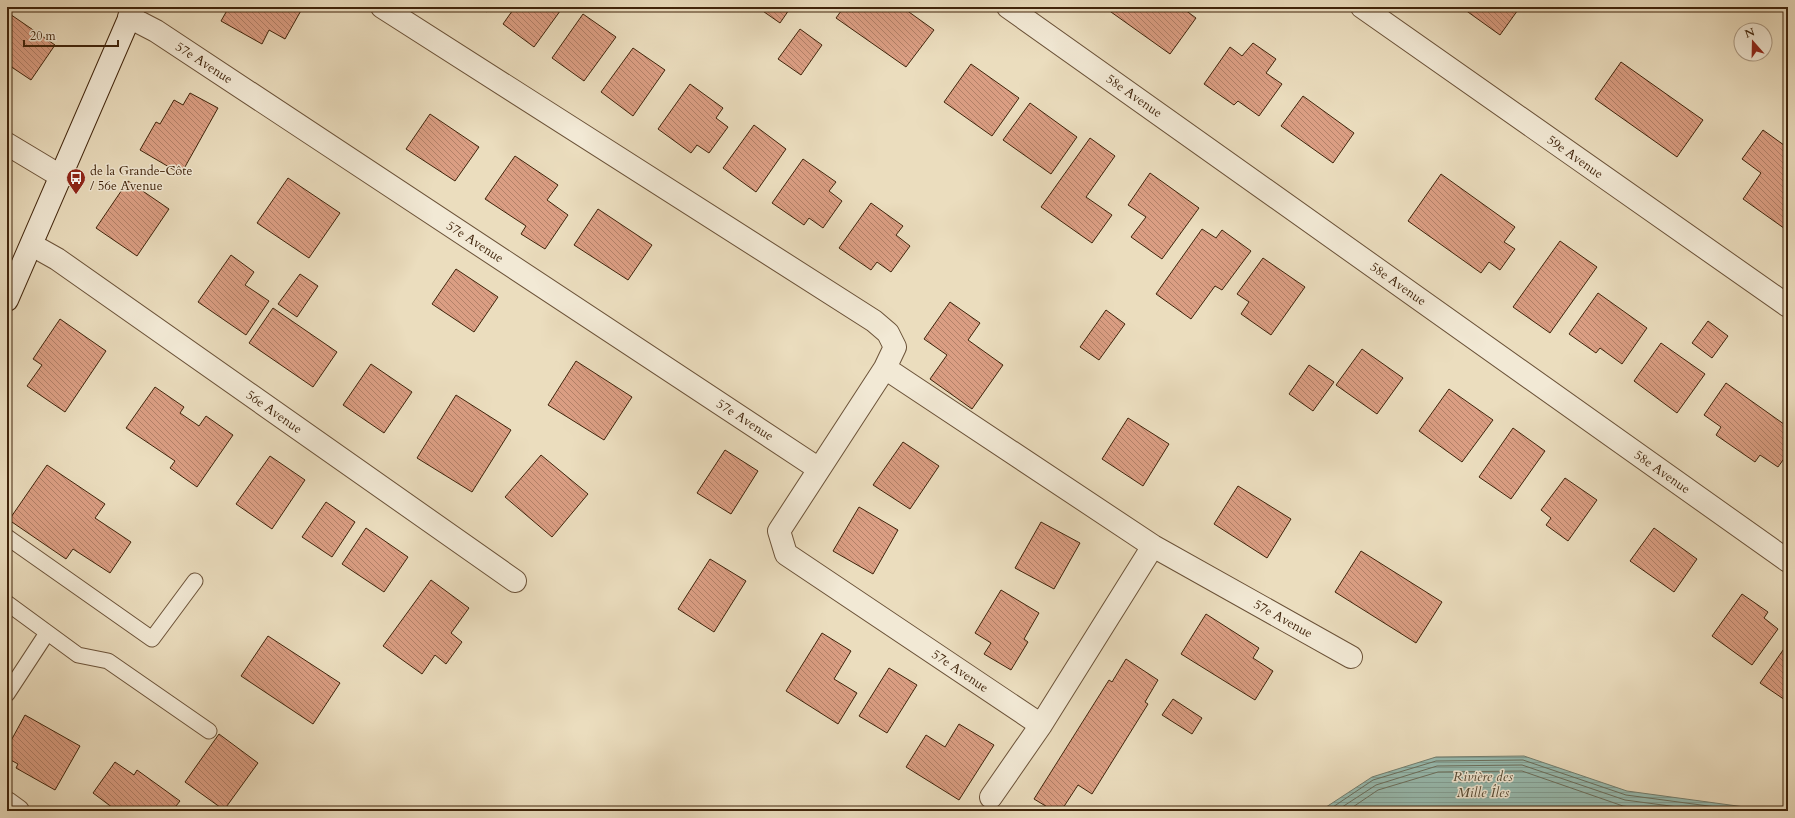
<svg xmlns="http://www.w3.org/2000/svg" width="1795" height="818" viewBox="0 0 1795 818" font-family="Cardo,serif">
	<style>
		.water { fill: url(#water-rules); stroke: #757f6f }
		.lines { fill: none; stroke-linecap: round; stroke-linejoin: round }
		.shore { stroke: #6c705e; stroke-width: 1 }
		.building { fill: url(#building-back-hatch); stroke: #40240b }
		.service-casing { stroke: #6b5238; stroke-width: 17 }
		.minor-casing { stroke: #6b5238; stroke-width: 24 }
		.secondary-casing { stroke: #40240b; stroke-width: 24 }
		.service { stroke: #f2e9d5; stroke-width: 15 }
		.minor { stroke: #f2e9d5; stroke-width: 22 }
		.secondary { stroke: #f2e9d5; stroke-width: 22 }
		.labels { text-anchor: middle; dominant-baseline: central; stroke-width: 3; stroke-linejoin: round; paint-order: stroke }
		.street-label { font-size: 13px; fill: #40240b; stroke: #f2e9d5 }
		.poi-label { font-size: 13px; fill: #40240b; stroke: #f2e9d5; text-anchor: start }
		.water-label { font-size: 14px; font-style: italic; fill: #564a34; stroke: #f2e9d5 }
	</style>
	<defs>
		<pattern id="water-rules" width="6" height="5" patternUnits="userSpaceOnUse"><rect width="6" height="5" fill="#98bcb1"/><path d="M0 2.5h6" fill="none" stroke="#84a197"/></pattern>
		<pattern id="building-back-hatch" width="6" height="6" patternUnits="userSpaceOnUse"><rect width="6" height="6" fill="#db9e83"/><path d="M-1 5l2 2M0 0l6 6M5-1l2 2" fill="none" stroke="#b38169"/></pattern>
	</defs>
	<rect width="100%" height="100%" fill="#ebddbe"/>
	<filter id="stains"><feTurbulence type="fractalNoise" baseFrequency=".005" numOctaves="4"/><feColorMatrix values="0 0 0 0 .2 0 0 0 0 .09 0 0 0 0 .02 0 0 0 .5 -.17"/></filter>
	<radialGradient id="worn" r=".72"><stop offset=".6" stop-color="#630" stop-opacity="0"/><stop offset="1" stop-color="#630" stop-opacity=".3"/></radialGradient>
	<!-- water -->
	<path class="water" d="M 1524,756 L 1627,791 L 1752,808 L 1788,806 L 1788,811 L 1320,811 L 1372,777 L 1436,757 Z"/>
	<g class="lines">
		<!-- shore -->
		<path class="shore" d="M 1327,811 L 1373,780 L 1436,761 L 1523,760 L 1626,795 L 1746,811
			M 1336,811 L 1376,785 L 1437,766 L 1522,765 L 1625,800 L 1708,811
			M 1347,811 L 1378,790 L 1438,772 L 1522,771 L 1623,806 L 1663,811"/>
	</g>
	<!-- building -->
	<path class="building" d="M 229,7 L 303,7 L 285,39 L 269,30 L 262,44 L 221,21 Z
		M 481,7 L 491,7 L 487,12 Z
		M 515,7 L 563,7 L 534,47 L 503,24 Z
		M 757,7 L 791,7 L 780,23 Z
		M 844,7 L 902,7 L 934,30 L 906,67 L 836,18 Z
		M 1104,7 L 1181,7 L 1196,18 L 1170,54 Z
		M 1461,7 L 1520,7 L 1500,35 Z
		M 7,12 L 55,45 L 31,80 L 7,64 Z
		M 583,14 L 616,37 L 584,81 L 552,58 Z
		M 800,29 L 822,45 L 801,75 L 778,59 Z
		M 1253,43 L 1276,59 L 1266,73 L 1282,84 L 1259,116 L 1238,101 L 1234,105 L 1204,84 L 1230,47 L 1242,56 Z
		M 633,48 L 665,70 L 633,116 L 601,92 Z
		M 1621,62 L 1703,120 L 1677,157 L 1595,99 Z
		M 971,64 L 1019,98 L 992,136 L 944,102 Z
		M 690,84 L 723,108 L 716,118 L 728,127 L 709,153 L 697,145 L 691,153 L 658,129 Z
		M 190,93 L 218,108 L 181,174 L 140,150 L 156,122 L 160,124 L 174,100 L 183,105 Z
		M 1303,96 L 1354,133 L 1333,163 L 1281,126 Z
		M 1030,103 L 1077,137 L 1051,174 L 1003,140 Z
		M 430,114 L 479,147 L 455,181 L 406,149 Z
		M 754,125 L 786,149 L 756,192 L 723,168 Z
		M 1763,130 L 1788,148 L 1788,231 L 1743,199 L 1761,173 L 1742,159 Z
		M 1090,138 L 1115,156 L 1086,197 L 1112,215 L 1092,243 L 1041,207 Z
		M 515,156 L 558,185 L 547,200 L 568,215 L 545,249 L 521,234 L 526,226 L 485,199 Z
		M 803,159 L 836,182 L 829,191 L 842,201 L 823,228 L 809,218 L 804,225 L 772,203 Z
		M 1150,173 L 1199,208 L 1162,259 L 1131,237 L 1146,217 L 1128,205 Z
		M 1441,174 L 1515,227 L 1504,242 L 1515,249 L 1500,270 L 1489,262 L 1481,273 L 1408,221 Z
		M 288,178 L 340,213 L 309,258 L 257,223 Z
		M 128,181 L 169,209 L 137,256 L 96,228 Z
		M 871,203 L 903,226 L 896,235 L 910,246 L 891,272 L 877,262 L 871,270 L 839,248 Z
		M 598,209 L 652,245 L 628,280 L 574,245 Z
		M 1202,229 L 1216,238 L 1222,230 L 1251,251 L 1222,290 L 1215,286 L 1191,319 L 1156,294 Z
		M 1560,241 L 1597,267 L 1550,333 L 1513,307 Z
		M 231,255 L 254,272 L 245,285 L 269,301 L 246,335 L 198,302 Z
		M 1263,258 L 1305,287 L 1271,335 L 1241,314 L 1249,302 L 1237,294 Z
		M 456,269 L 498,297 L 474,332 L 432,304 Z
		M 300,274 L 318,286 L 297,317 L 278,304 Z
		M 1598,293 L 1647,328 L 1622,364 L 1600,348 L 1596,353 L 1569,334 Z
		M 950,302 L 980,323 L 968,340 L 1003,365 L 972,409 L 930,379 L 947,355 L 924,339 Z
		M 273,308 L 337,352 L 313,387 L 249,343 Z
		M 1106,310 L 1125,324 L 1099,360 L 1080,347 Z
		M 60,319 L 106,351 L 65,412 L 27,386 L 42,365 L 33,359 Z
		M 1708,321 L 1728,336 L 1712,358 L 1692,343 Z
		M 1661,343 L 1705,374 L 1677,413 L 1634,381 Z
		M 1362,349 L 1403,378 L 1377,414 L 1336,385 Z
		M 576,361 L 632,397 L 604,440 L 548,405 Z
		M 371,364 L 412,392 L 384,433 L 343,405 Z
		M 1309,365 L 1334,382 L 1313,411 L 1289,394 Z
		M 1726,383 L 1788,427 L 1788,453 L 1778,467 L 1760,455 L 1755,462 L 1716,435 L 1721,427 L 1704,415 Z
		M 155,387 L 184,407 L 180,413 L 199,426 L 206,416 L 233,435 L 197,487 L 170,468 L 175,461 L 126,428 Z
		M 1449,389 L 1493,420 L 1462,462 L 1419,431 Z
		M 456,395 L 511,430 L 472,492 L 417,458 Z
		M 1128,418 L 1169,444 L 1143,486 L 1102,459 Z
		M 1513,428 L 1545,451 L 1511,499 L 1479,477 Z
		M 903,442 L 939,466 L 910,509 L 873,485 Z
		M 725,450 L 758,471 L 731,514 L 697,493 Z
		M 541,455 L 588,494 L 552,537 L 505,497 Z
		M 270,456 L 305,480 L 272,529 L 236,504 Z
		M 47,465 L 105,504 L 95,518 L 131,542 L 110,573 L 73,549 L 66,559 L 9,520 Z
		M 1565,478 L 1597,500 L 1568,541 L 1546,525 L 1551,518 L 1541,510 Z
		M 1238,486 L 1291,519 L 1267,558 L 1214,524 Z
		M 326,502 L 355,522 L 332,557 L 302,537 Z
		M 859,507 L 898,530 L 873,574 L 833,551 Z
		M 1041,522 L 1080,543 L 1054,589 L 1015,568 Z
		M 366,528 L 408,557 L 384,592 L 342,564 Z
		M 1654,528 L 1697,559 L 1674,592 L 1630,561 Z
		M 1361,551 L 1442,602 L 1416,643 L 1335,592 Z
		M 710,559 L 746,581 L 714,632 L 678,609 Z
		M 431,580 L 469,608 L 451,633 L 462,642 L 446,664 L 435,655 L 422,674 L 383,646 Z
		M 1001,590 L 1039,613 L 1024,639 L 1028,642 L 1011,670 L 984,654 L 991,643 L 975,633 Z
		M 1742,594 L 1768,612 L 1764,618 L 1778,629 L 1752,665 L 1712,636 Z
		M 1206,614 L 1259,648 L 1253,658 L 1273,671 L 1255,700 L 1181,654 Z
		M 822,633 L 851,651 L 834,679 L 857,693 L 838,724 L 786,691 Z
		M 268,636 L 340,683 L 313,724 L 241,676 Z
		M 1788,643 L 1788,702 L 1760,683 Z
		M 1126,659 L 1158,680 L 1145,702 L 1148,704 L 1092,794 L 1078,785 L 1061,811 L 1054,811 L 1034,799 L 1109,680 L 1112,682 Z
		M 889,668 L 917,685 L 887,733 L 859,716 Z
		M 1173,699 L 1202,718 L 1192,734 L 1162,715 Z
		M 25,715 L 80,746 L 55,790 L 16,768 L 18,764 L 7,758 L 7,748 Z
		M 959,724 L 994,745 L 959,800 L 906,767 L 926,735 L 945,747 Z
		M 219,734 L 258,763 L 224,810 L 185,782 Z
		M 115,762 L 134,775 L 137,770 L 180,801 L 172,811 L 117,811 L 93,793 Z"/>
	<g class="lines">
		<!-- service casing -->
		<g class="service-casing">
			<path id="service" d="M 7,537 L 152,639 L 195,581
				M 7,603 L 78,655 L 108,661 L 209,731
				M 7,694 L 47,633"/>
		</g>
		<!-- minor casing -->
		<g class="minor-casing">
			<path id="minor" d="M 382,7 L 874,321 L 888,333 L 895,347 L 885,368
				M 1008,7 L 1788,561
				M 1362,7 L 1788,306
				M 129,17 L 156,31 L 819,469
				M 7,144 L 62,177
				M 32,245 L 57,259 L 515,581
				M 1041,725 L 786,554 L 779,531 L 885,368 L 1153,546 L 1351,657
				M 991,797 L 1041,725 L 1153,546
				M 7,803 L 18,811"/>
		</g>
		<!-- secondary casing -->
		<g class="secondary-casing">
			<path id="secondary" d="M 7,300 L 134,7"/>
		</g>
		<!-- service -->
		<use href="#service" class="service"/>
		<!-- minor -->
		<use href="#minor" class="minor"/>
		<!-- secondary -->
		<use href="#secondary" class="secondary"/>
	</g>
	<!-- icons -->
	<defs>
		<g id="bus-pin" transform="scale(1)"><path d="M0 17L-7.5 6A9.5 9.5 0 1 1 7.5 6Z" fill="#8f2418" stroke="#f2e9d5"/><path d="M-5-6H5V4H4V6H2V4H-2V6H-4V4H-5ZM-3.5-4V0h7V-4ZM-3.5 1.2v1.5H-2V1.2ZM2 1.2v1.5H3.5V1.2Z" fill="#fff"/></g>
	</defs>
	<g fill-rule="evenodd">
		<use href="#bus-pin" x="76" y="178"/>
	</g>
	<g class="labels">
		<!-- street labels -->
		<g class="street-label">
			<text transform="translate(204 63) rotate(33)">57e Avenue</text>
			<text transform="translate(1134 96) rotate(35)">58e Avenue</text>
			<text transform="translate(1575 157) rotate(35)">59e Avenue</text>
			<text transform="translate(475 242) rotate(33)">57e Avenue</text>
			<text transform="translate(1398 284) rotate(35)">58e Avenue</text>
			<text transform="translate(274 412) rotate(35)">56e Avenue</text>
			<text transform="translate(745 420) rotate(33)">57e Avenue</text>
			<text transform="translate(1662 472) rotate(35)">58e Avenue</text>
			<text transform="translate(1283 619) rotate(29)">57e Avenue</text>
			<text transform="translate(960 671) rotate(34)">57e Avenue</text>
		</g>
		<!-- poi labels -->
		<g class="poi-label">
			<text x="90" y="171">de la Grande-Côte<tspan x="90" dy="15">/ 56e Avenue</tspan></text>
		</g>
		<!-- water labels -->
		<g class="water-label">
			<text x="1483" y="776">Rivière des<tspan x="1483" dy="16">Mille Îles</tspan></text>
		</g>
	</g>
	<!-- margin -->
	<rect width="1795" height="818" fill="none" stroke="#ebddbe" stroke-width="24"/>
	<rect x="8" y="8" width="1779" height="802" fill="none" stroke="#40240b" stroke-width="2"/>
	<rect x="12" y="12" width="1771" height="794" fill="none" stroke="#40240b"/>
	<!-- north arrow -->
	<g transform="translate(1753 42) rotate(340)"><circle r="19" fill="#f2e9d5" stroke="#ab9a84"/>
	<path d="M0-3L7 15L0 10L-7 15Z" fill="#8f2418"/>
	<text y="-6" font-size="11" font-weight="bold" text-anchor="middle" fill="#40240b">N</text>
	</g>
	<!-- scale -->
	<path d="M24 40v6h94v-6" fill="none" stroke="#40240b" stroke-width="2"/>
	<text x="30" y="40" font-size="12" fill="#40240b" stroke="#f2e9d5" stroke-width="3" paint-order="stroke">20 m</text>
	<rect width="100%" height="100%" filter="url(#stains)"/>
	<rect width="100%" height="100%" fill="url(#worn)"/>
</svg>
